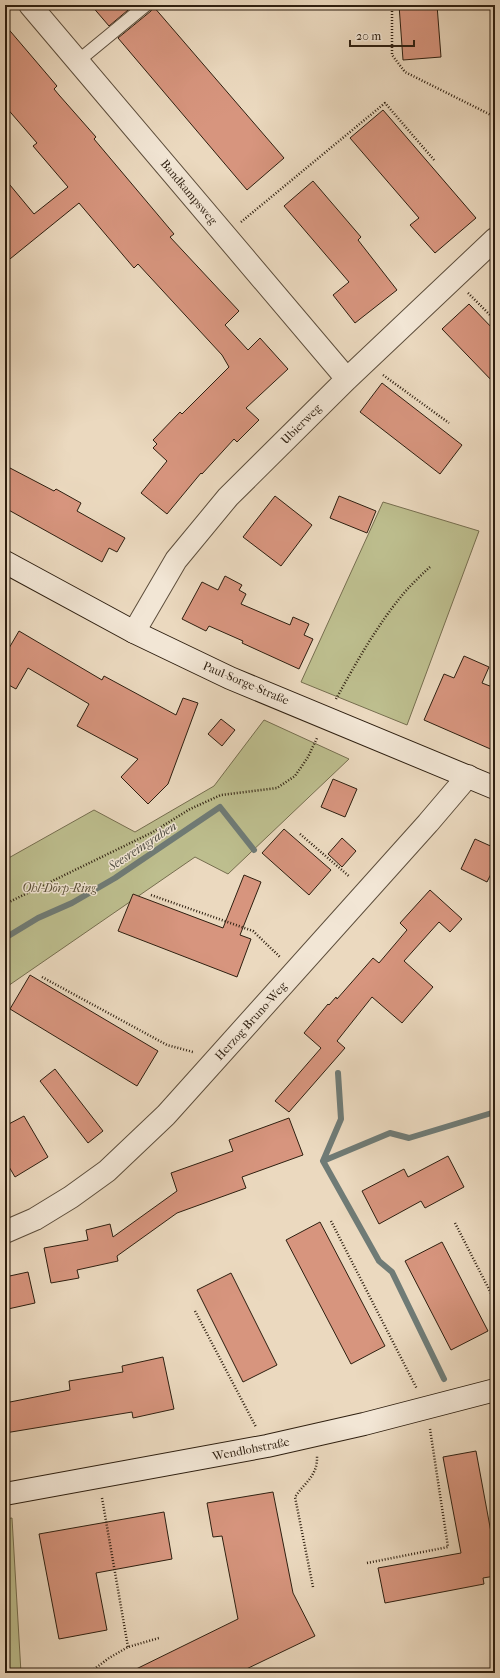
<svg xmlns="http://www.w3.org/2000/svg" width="500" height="1678" viewBox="0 0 500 1678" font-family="'IM FELL French Canon',serif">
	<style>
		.green { fill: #bdbe8e; stroke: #766e4f }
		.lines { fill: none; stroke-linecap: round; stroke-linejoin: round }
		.stream { stroke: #6f7b76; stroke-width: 6 }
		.building { fill: #d7957e; stroke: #2e1f10 }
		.lane-casing { stroke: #5d4e3c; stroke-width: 14 }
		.street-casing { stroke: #5d4e3c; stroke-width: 24 }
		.secondary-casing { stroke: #2e1f10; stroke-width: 24 }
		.path { stroke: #2e1f10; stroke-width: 2.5; stroke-dasharray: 1 2; stroke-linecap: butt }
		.lane { stroke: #f2e6d5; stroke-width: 12 }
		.street { stroke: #f2e6d5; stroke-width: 22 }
		.secondary { stroke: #f2e6d5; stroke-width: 22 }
		.labels { text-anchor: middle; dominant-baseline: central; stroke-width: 3; stroke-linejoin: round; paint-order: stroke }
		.street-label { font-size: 12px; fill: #2e1f10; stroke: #f2e6d5 }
		.park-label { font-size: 12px; font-style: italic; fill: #594f36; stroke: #f2e6d5 }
		.water-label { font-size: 13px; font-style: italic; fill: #4f4d43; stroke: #f2e6d5 }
	</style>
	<rect width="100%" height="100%" fill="#ebd9bf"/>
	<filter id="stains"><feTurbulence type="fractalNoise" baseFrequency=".005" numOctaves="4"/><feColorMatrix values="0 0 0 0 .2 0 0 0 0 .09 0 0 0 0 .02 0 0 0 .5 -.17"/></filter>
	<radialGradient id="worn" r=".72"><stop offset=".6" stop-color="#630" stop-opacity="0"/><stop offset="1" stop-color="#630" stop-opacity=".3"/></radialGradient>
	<!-- green -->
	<path class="green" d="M 383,502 L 479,531 L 407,725 L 301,682 Z
		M 264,720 L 349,759 L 228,874 L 195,857 L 5,988 L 5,860 L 94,810 L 135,832 L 214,786 Z
		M 12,1518 L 21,1673 L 5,1673 L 5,1519 Z"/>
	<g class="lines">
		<!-- stream -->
		<path class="stream" d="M 5,938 L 38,918 L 72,903 L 115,878 L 220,807 L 254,850
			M 338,1073 L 341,1119 L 323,1161 L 379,1261 L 392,1272 L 444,1379
			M 323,1161 L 390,1133 L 409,1138 L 495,1112"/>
	</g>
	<!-- building -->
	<path class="building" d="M 91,5 L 134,5 L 109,26 Z
		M 399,5 L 437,5 L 441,57 L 403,60 Z
		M 153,6 L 284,158 L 247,190 L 118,38 L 151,11 Z
		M 5,25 L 57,86 L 54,89 L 59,95 L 96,137 L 94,139 L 174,234 L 170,237 L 239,311 L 225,325 L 248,350 L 260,338 L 288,369 L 246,408 L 259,420 L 237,442 L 234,439 L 202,474 L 201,473 L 167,514 L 141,493 L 167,461 L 153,448 L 157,444 L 153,440 L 180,412 L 182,414 L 229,367 L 222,355 L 138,264 L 134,268 L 79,203 L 5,263 L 5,179 L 34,214 L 68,187 L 33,146 L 37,143 L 5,106 Z
		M 383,110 L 476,218 L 435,253 L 410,225 L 419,218 L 350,138 Z
		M 313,181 L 361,237 L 358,240 L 397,290 L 355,323 L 333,295 L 349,282 L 284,206 Z
		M 469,304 L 495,331 L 495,384 L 442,329 Z
		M 382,383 L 462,445 L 440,474 L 360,412 Z
		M 10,468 L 54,491 L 56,489 L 81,503 L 77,511 L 125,538 L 117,552 L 109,548 L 102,562 L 5,508 L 5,478 Z
		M 275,496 L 312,525 L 281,566 L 243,537 Z
		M 339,496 L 376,511 L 367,533 L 330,518 Z
		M 225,576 L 242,585 L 239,590 L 246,594 L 241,604 L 290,625 L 293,617 L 309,624 L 304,635 L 313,639 L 299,669 L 242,643 L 243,641 L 209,626 L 206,631 L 182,619 L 202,582 L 218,590 Z
		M 19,631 L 102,680 L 104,676 L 176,715 L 183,698 L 198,703 L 168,784 L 148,804 L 121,777 L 138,759 L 77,726 L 89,704 L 28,668 L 16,689 L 5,683 L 5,655 Z
		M 464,656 L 489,667 L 482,683 L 495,688 L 495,751 L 424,720 L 444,674 L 454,678 Z
		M 221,719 L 235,730 L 222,746 L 208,734 Z
		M 333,779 L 357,789 L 345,817 L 321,807 Z
		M 284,829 L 331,870 L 309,895 L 262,853 Z
		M 342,838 L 356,851 L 342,867 L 328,854 Z
		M 475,839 L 495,848 L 495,866 L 487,882 L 461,869 Z
		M 244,875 L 261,882 L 240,935 L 251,939 L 237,977 L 118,931 L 133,894 L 223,928 Z
		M 430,890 L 462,919 L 450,932 L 439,922 L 404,961 L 433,987 L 402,1023 L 372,997 L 337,1041 L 345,1048 L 289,1112 L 275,1101 L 321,1048 L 304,1033 L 328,1004 L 329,1005 L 336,997 L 337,999 L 373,958 L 379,963 L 407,930 L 400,923 Z
		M 30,975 L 158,1051 L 137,1086 L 10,1009 Z
		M 55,1069 L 103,1131 L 88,1143 L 40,1081 Z
		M 24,1116 L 48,1157 L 15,1177 L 5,1160 L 5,1126 Z
		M 289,1118 L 303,1155 L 242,1177 L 246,1188 L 177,1213 L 117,1256 L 118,1261 L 77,1270 L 79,1278 L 51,1283 L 44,1248 L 88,1240 L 86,1230 L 110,1224 L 113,1237 L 177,1191 L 171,1173 L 233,1151 L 229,1140 Z
		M 448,1156 L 464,1187 L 425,1208 L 421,1201 L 379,1224 L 362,1191 L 404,1169 L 408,1177 Z
		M 320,1222 L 385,1346 L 351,1364 L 286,1240 Z
		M 442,1242 L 488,1331 L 451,1350 L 405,1261 Z
		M 28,1272 L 35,1303 L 8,1309 L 5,1295 L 5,1277 Z
		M 231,1273 L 277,1365 L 243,1382 L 197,1290 Z
		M 163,1357 L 174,1409 L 133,1418 L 132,1412 L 5,1433 L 5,1403 L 70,1390 L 69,1381 L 123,1372 L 122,1366 Z
		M 476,1451 L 495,1554 L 495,1576 L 483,1578 L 484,1584 L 385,1603 L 378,1568 L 461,1553 L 443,1457 Z
		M 273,1492 L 293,1593 L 315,1636 L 238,1673 L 128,1673 L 238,1619 L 222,1536 L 213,1537 L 207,1503 Z
		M 164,1512 L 172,1559 L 96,1573 L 107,1630 L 59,1639 L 39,1534 Z"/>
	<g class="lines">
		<!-- lane casing -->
		<g class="lane-casing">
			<path id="lane" d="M 78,61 L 146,5"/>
		</g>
		<!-- street casing -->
		<g class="street-casing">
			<path id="street" d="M 30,5 L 347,379
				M 134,632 L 176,560 L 228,497 L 347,379 L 495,239
				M 5,1232 L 35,1219 L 71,1197 L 107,1171 L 166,1115 L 428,823 L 468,776"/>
		</g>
		<!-- secondary casing -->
		<g class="secondary-casing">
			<path id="secondary" d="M 5,562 L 134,632 L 230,678 L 495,788
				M 5,1494 L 267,1446 L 364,1424 L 495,1390"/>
		</g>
		<!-- path -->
		<path class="path" d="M 392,5 L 392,55 L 405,72 L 495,117
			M 241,222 L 385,103 L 435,161
			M 468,293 L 495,320
			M 383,375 L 449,423
			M 336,699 C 356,663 377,625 404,593 C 412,584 421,575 430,567
			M 300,834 L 350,877
			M 151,895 L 253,931 L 280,957
			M 5,904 L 153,832 L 190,809 L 221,795 L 277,788 L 295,776 L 308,757 L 317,738
			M 42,977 L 167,1045 L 193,1052
			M 331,1221 L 417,1389
			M 455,1223 L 495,1301
			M 195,1311 L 256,1427
			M 102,1498 L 128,1647
			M 367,1563 L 448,1547 L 430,1429
			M 313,1587 L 295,1497 C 304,1483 318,1476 317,1456
			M 89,1673 L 109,1658 L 128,1647 L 159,1638"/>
		<!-- lane -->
		<use href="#lane" class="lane"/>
		<!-- street -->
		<use href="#street" class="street"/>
		<!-- secondary -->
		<use href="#secondary" class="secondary"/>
	</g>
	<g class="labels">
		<!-- street labels -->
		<g class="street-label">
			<text transform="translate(189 192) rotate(50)">Bandkampsweg</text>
			<text transform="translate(301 424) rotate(-45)">Ubierweg</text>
			<text transform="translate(246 683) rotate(23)">Paul-Sorge-Straße</text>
			<text transform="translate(251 1021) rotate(-48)">Herzog-Bruno-Weg</text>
			<text transform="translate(251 1449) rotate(-11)">Wendlohstraße</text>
		</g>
		<!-- park labels -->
		<g class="park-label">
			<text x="59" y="888">Ohl-Dörp-Ring</text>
		</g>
		<!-- water labels -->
		<g class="water-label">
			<text transform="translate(142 846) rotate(-33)">Seesreingraben</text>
		</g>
	</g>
	<!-- margin -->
	<rect width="500" height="1678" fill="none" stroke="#ebd9bf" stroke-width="20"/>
	<rect x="6" y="6" width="488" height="1666" fill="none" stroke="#2e1f10" stroke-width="2"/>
	<rect x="10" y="10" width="480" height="1658" fill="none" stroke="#2e1f10"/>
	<!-- scale -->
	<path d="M350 40v6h64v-6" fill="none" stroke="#2e1f10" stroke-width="2"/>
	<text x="356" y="40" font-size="12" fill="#2e1f10" stroke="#f2e6d5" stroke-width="3" paint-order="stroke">20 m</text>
	<rect width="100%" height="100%" filter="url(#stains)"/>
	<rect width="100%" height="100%" fill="url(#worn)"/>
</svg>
